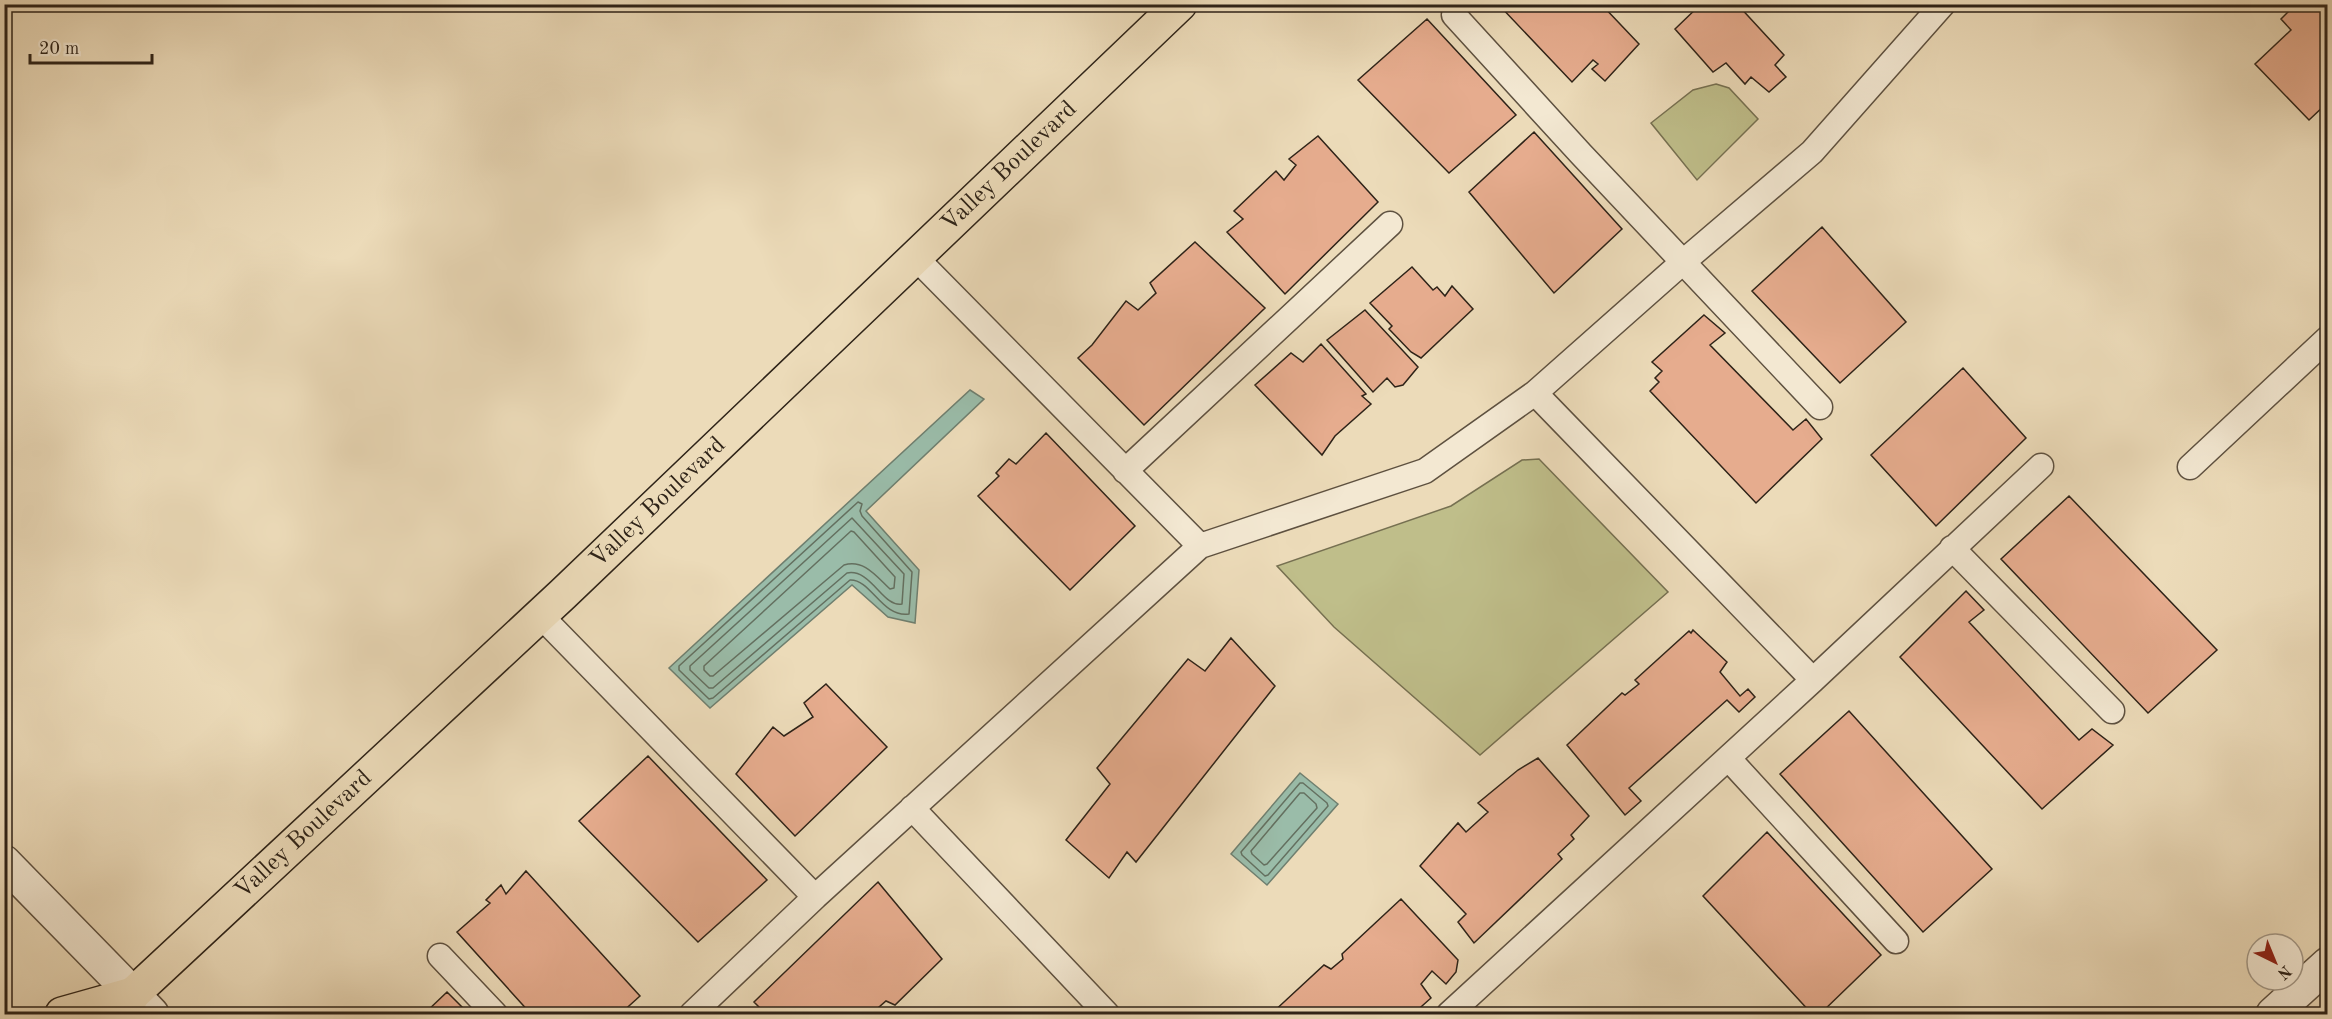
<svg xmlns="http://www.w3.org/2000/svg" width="2332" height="1019" viewBox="0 0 2332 1019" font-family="'Old Standard TT',serif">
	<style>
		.green { fill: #bfbe8a; stroke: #767051; stroke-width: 1.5 }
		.water { fill: #9abca9; stroke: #6f7f6f; stroke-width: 1.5 }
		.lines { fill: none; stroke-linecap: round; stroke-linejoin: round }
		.shore { stroke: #647060; stroke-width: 1.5 }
		.building { fill: #e6ac8e; stroke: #2e2318; stroke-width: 1.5 }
		.service-casing { stroke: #5e5140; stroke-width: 27 }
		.minor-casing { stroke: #5e5140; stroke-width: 36 }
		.tertiary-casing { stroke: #5e5140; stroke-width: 36 }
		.primary-casing { stroke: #2e2318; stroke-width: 36 }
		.service { stroke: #f3e8d2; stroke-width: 24 }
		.minor { stroke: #f3e8d2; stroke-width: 33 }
		.tertiary { stroke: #f3e8d2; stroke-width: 33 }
		.primary { stroke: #ecdbb9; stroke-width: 33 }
		.labels { text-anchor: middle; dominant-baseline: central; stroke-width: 5; stroke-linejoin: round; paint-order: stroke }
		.street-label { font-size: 24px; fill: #2e2318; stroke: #f3e8d2 }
	</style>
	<rect width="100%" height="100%" fill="#ecdbb9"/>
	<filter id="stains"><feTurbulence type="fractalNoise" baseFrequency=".00333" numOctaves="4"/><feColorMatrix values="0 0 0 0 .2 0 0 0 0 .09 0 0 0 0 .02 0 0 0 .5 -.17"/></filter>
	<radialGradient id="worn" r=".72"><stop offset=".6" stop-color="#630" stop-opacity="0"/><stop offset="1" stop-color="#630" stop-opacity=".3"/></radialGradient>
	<!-- green -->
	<path class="green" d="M 1716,84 L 1729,88 L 1758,119 L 1697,180 L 1651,123 L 1693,90 Z
		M 1539,459 L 1668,592 L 1480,755 L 1334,627 L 1277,566 L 1451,506 L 1522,460 Z"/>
	<!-- water -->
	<path class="water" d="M 970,390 L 984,399 L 866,511 L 919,570 L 915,623 L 888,617 L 852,585 L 710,708 L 669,668 Z
		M 1300,773 L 1338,804 L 1267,885 L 1231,854 Z"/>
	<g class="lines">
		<!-- shore -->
		<path class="shore" d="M 858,502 L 862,504 L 860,511 L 862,516 L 912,572 L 909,614 C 882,618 871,579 850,580 L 713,698 L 709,699 L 679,670 L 679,666 Z
			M 852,518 L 904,574 L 902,604 C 883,608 871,568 847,573 L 713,688 L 709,688 L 690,670 L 690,666 Z
			M 851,531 L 854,532 L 895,577 L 894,588 L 890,589 C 876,576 864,559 844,565 L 713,676 L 710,676 L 704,670 L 704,666 Z
			M 1300,783 L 1303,783 L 1327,803 L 1328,806 L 1268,875 L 1265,876 L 1242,855 L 1241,852 Z
			M 1300,793 L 1304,793 L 1316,804 L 1317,808 L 1267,864 L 1264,865 L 1252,854 L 1251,851 Z"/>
	</g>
	<!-- building -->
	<path class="building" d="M 1498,4 L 1601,4 L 1639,44 L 1605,81 L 1592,69 L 1598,64 L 1593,60 L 1572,82 Z
		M 1701,4 L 1737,4 L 1784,55 L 1775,65 L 1786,77 L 1769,92 L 1751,77 L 1745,84 L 1726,63 L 1713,72 L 1675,29 Z
		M 2296,4 L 2328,4 L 2328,107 L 2325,105 L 2309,120 L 2255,64 L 2291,30 L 2281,19 Z
		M 1427,19 L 1516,115 L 1449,173 L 1358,80 Z
		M 1534,132 L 1622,229 L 1554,293 L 1469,192 Z
		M 1318,136 L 1378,202 L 1285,294 L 1227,232 L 1243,219 L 1234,211 L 1276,171 L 1284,180 L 1296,165 L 1289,159 Z
		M 1822,227 L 1906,322 L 1840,383 L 1752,291 Z
		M 1195,242 L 1265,308 L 1144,425 L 1078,358 L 1092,345 L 1126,301 L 1138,310 L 1156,293 L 1150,283 Z
		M 1412,267 L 1433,290 L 1437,287 L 1445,296 L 1452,286 L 1473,309 L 1421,358 L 1411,352 L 1389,329 L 1392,326 L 1370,303 Z
		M 1365,310 L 1418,367 L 1403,385 L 1395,387 L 1387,378 L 1373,392 L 1327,340 Z
		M 1704,315 L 1725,333 L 1710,345 L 1793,430 L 1806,419 L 1822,439 L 1756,503 L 1650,391 L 1659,382 L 1655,378 L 1662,371 L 1652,362 Z
		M 1321,344 L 1366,394 L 1362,396 L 1371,404 L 1335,436 L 1322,455 L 1255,385 L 1291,353 L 1303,362 Z
		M 1963,368 L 2026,438 L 1936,526 L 1871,455 Z
		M 1046,433 L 1135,526 L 1070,590 L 978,496 L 999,476 L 996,473 L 1009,459 L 1016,464 Z
		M 2069,496 L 2217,650 L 2148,713 L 2001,559 Z
		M 1966,591 L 1984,610 L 1969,622 L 2079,740 L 2092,729 L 2113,745 L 2042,809 L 1900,657 Z
		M 1693,630 L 1727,662 L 1720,672 L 1740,696 L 1748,689 L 1755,697 L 1739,712 L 1727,700 L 1629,788 L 1641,801 L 1625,815 L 1567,745 L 1622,693 L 1625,695 L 1639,684 L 1635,680 L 1689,631 L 1691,633 Z
		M 1231,638 L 1275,686 L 1136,862 L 1127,852 L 1109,878 L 1066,840 L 1110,784 L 1097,768 L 1188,659 L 1205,671 Z
		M 826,684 L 887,747 L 795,836 L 736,774 L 773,727 L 784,736 L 813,717 L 804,703 Z
		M 1849,711 L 1992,869 L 1923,932 L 1780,774 Z
		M 648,756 L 767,880 L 698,942 L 579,821 Z
		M 1538,758 L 1589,816 L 1571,835 L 1574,839 L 1558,854 L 1562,859 L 1474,943 L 1458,922 L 1466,914 L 1420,866 L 1458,823 L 1466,832 L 1488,812 L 1478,803 L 1518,770 Z
		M 1767,832 L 1881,955 L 1820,1014 L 1812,1014 L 1703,896 Z
		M 526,871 L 640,996 L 620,1014 L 531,1014 L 457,932 L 490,903 L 486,900 L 501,885 L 506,894 Z
		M 878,882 L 942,959 L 895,1005 L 886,1001 L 871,1014 L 766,1014 L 754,1002 Z
		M 1401,899 L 1458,960 L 1456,972 L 1446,984 L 1432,971 L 1421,984 L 1431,998 L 1413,1014 L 1271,1014 L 1324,965 L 1331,969 L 1343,959 L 1342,954 Z
		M 447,992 L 469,1014 L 424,1014 Z"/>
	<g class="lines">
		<!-- service casing -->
		<g class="service-casing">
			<path id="service" d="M 1454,15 L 1581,154 L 1820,407
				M 916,258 L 1200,546 L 1425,471 L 1535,393
				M 2190,467 L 2328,338
				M 1125,471 L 1390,224
				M 1952,548 L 2112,711
				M 540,615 L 815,897 L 1200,546
				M 1813,680 L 1535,393 L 1683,262 L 1812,152 L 1943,4
				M 1728,758 L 1896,941
				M 912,808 L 1107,1014
				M 440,956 L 495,1014
				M 692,1014 L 815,897
				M 1449,1014 L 1813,680 L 2041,466"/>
		</g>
		<!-- minor casing -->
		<g class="minor-casing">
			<path id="minor" d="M 4,862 L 133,994
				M 2273,1014 L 2328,964"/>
		</g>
		<!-- tertiary casing -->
		<g class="tertiary-casing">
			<path id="tertiary" d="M 133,994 L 152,1014"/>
		</g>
		<!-- primary casing -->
		<g class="primary-casing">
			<g id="primary">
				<path d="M 62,1014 L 133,994"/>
				<path id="s1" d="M 122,1014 L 133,994 L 563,594 L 1180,4"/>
			</g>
		</g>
		<!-- service -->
		<use href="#service" class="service"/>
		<!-- minor -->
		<use href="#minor" class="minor"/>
		<!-- tertiary -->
		<use href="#tertiary" class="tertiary"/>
		<!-- primary -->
		<use href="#primary" class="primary"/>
	</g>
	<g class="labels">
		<!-- street labels -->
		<g class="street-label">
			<text stroke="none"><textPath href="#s1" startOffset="1228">Valley Boulevard</textPath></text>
			<text stroke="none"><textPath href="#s1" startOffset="742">Valley Boulevard</textPath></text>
			<text stroke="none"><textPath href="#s1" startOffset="256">Valley Boulevard</textPath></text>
		</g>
	</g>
	<!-- margin -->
	<rect width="2332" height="1019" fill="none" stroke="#ecdbb9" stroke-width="24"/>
	<rect x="6" y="6" width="2320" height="1007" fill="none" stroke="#2e2318" stroke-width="3"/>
	<rect x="12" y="12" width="2308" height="995" fill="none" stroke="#2e2318" stroke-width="1.5"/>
	<!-- north arrow -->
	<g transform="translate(2275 962) rotate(137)"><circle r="28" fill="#f3e8d2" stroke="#a49988" stroke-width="1.5"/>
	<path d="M0-4.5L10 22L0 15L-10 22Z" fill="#8f2418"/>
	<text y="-9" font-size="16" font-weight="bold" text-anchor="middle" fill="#2e2318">N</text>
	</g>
	<!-- scale -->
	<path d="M30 54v9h122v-9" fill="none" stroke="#2e2318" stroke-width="3"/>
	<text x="39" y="54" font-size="18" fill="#2e2318" stroke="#f3e8d2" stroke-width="4.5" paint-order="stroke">20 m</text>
	<rect width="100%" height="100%" filter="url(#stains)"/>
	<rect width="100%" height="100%" fill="url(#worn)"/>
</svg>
